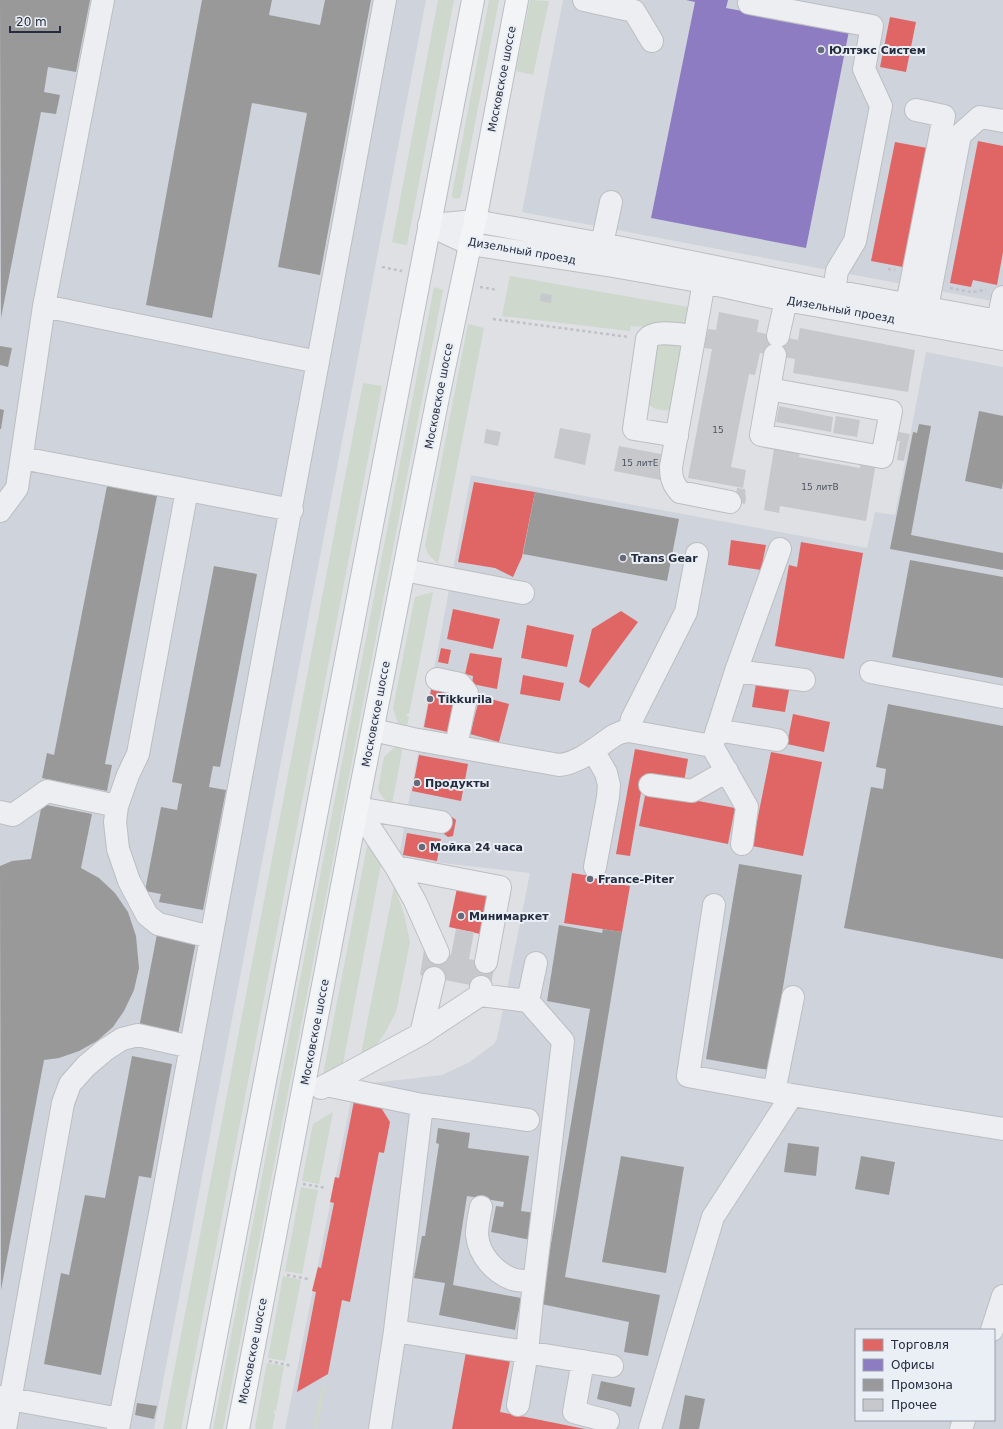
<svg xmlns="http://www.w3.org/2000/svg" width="1003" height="1429" viewBox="0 0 1003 1429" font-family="'DejaVu Sans',sans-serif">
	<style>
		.built { fill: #cfd3db; fill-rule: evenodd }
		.green { fill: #ced8cd }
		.shops { fill: #e06666 }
		.offices { fill: #8e7cc3 }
		.industry { fill: #999 }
		.building { fill: #c6c8cc }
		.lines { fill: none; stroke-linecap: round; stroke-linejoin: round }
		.minor-casing { stroke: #bcbec2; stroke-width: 24 }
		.major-casing { stroke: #babdc2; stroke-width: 24 }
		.path { stroke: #c0c1c7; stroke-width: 2.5; stroke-dasharray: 3 3; stroke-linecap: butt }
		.minor { stroke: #edeef1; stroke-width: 22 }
		.major { stroke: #f2f4f5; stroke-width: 22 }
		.poi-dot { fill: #656b78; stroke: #eaeef5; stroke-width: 1.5 }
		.labels { text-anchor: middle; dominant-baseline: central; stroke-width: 4; stroke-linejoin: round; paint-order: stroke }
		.number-label { font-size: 9px; fill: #4d5462 }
		.poi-label { font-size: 11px; font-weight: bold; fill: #242c3e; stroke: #eaeef5; text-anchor: start }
		.street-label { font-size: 11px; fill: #242c3e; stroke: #eaeef5 }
	</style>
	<rect width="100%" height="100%" fill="#dee0e4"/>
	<!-- built -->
	<path class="built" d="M 0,0 L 426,0 L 154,1429 L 0,1429 Z
		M 563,0 L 1003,0 L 1003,303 L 522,212 Z
		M 926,352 L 1003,367 L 1003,1429 L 285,1429 L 354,1085 L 442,1075 L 470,1062 L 494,1044 L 497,1039 L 530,873 L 399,858 L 406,816 L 471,475 L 867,548 L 875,512 L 895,515 ZM 856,1330 L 994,1330 L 994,1420 L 856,1420 Z"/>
	<!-- green -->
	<path class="green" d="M 438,0 L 454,0 L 407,245 L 392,242 Z
		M 489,0 L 499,0 L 461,195 L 460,198 L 456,199 L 452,197 L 452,194 Z
		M 530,0 L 549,1 L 533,75 L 516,71 Z
		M 510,276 L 688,307 L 686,329 L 631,326 L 630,331 L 502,316 Z
		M 434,287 L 443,290 L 223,1429 L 213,1429 Z
		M 468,324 L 484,328 L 438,564 L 428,554 L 425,546 Z
		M 657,340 L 687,341 L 672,410 C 663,411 654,410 648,404 Z
		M 363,383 L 382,386 L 181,1429 L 163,1429 Z
		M 433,592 L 409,714 L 407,714 L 406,716 L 409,717 L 406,730 L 398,724 L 393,708 L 415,597 Z
		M 395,747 L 401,747 L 402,752 L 392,804 L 383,798 L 378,790 L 384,757 Z
		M 368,841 L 382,859 L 342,1069 L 323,1075 Z
		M 394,886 L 404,914 L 410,942 L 396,1012 L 385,1033 L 375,1047 L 360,1059 Z
		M 333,1112 L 319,1184 L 302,1181 L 313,1124 Z
		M 301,1187 L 318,1190 L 302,1274 L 285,1271 Z
		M 283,1276 L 301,1280 L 285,1361 L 268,1358 Z
		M 267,1363 L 284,1366 L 276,1411 L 274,1410 L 274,1413 L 275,1414 L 272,1429 L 256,1429 L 255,1427 Z
		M 324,1386 L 326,1386 L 317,1429 L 313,1428 L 321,1388 Z"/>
	<!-- shops -->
	<path class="shops" d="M 890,17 L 916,22 L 906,72 L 880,67 Z
		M 978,141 L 1003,146 L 1003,252 L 997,285 L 973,280 L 971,287 L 950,283 Z
		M 895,142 L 927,148 L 903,267 L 871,261 Z
		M 474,482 L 535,492 L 522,557 L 513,577 L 495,568 L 458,562 Z
		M 731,540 L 766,545 L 761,570 L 728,565 Z
		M 801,542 L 863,553 L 844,659 L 775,646 L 789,565 L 797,567 Z
		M 453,609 L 500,619 L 493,649 L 447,639 Z
		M 621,611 L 638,622 L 589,688 L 579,682 L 592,629 Z
		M 527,625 L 574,635 L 567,667 L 521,658 Z
		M 441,648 L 451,650 L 448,664 L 438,662 Z
		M 470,653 L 502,658 L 497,689 L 472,684 L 473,676 L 465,674 Z
		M 523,675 L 564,683 L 560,701 L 520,694 Z
		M 756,684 L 789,690 L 785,712 L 752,707 Z
		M 432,685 L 456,690 L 448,732 L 424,727 Z
		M 480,696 L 509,704 L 499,742 L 470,734 Z
		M 793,714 L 830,722 L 824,752 L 787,744 Z
		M 635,749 L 688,759 L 684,782 L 644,775 L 630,856 L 616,854 Z
		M 771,752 L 822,762 L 803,856 L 752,846 Z
		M 419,755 L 468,764 L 461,801 L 412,791 Z
		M 646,791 L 735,808 L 728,844 L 639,826 Z
		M 452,817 L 456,820 L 453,836 L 448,837 L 444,834 L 445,830 L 449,818 Z
		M 407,833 L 441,839 L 437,861 L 403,855 Z
		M 572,873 L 610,879 L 612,883 L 630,886 L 622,932 L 564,923 Z
		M 457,888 L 488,894 L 480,934 L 449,927 Z
		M 354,1101 L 380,1106 L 390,1122 L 384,1153 L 379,1152 L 350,1302 L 342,1300 L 328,1374 L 297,1392 L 316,1292 L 312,1291 L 318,1267 L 321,1268 L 334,1203 L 330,1202 L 335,1177 L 339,1178 Z
		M 466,1352 L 510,1361 L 500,1412 L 585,1429 L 452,1429 Z"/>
	<!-- offices -->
	<path class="offices" d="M 686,0 L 728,0 L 726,8 L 849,31 L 806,248 L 651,218 L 695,2 Z"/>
	<!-- industry -->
	<path class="industry" d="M 0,0 L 90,0 L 76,72 L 48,67 L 44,92 L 60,95 L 56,114 L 41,112 L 1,318 Z
		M 202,0 L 272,0 L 269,15 L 320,25 L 325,0 L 371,0 L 320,275 L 278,267 L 307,113 L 252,103 L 212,318 L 146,305 Z
		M 0,346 L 12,348 L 8,367 L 0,365 Z
		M 0,409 L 4,410 L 1,429 L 0,429 Z
		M 979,411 L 1003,416 L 1003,481 L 1002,489 L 965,481 Z
		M 919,424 L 931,426 L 911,535 L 1003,553 L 1003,570 L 890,549 L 913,432 L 917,433 Z
		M 107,486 L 157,496 L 105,764 L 112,765 L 107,791 L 42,778 L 47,753 L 54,755 Z
		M 535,492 L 679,519 L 667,581 L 523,554 Z
		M 910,560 L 1003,577 L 1003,678 L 892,657 Z
		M 214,566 L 257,574 L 220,767 L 213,766 L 209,787 L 226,790 L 203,910 L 159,902 L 161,894 L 145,891 L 161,807 L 177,810 L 182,784 L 172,782 Z
		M 888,704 L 1003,726 L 1003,959 L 844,928 L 871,787 L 883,789 L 886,769 L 876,767 Z
		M 42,804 L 92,814 L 81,868 L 99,878 L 115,893 L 128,912 L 136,936 L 139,968 L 134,990 L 124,1011 L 113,1027 L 97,1041 L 79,1051 L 59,1058 L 44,1060 L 1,1290 L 0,866 L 12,861 L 31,859 Z
		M 739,864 L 802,875 L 769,1070 L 706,1059 Z
		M 559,925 L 602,933 L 603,929 L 622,932 L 565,1277 L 660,1295 L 648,1356 L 624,1352 L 629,1322 L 541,1304 L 590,1009 L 547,1001 Z
		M 157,934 L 196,941 L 178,1035 L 139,1028 Z
		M 132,1056 L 172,1064 L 151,1178 L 139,1176 L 101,1375 L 44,1364 L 61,1273 L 69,1275 L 85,1195 L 105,1198 Z
		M 438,1128 L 470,1133 L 468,1148 L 529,1156 L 521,1211 L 536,1213 L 531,1240 L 491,1232 L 496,1206 L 503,1207 L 504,1202 L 467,1196 L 453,1285 L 521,1298 L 515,1330 L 439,1315 L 445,1283 L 414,1278 L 422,1236 L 425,1236 L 439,1144 L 436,1143 Z
		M 788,1143 L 819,1147 L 816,1176 L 784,1172 Z
		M 621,1156 L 684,1167 L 666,1273 L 602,1262 Z
		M 861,1156 L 895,1162 L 889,1195 L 855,1189 Z
		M 601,1381 L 635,1388 L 631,1407 L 597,1399 Z
		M 685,1395 L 705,1399 L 699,1429 L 679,1429 Z
		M 137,1403 L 157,1406 L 154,1419 L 135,1415 Z"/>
	<!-- building -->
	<path class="building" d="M 541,293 L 552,295 L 551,303 L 540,301 Z
		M 719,312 L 759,320 L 757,332 L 798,340 L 800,328 L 915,350 L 908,392 L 793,373 L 795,359 L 760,353 L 755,375 L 749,374 L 731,467 L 746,470 L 743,488 L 688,478 L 712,349 L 704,348 L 708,329 L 716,330 Z
		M 779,406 L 833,417 L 831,432 L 776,422 Z
		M 836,416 L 860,420 L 857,437 L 833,433 Z
		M 560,428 L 591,434 L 585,465 L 554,458 Z
		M 486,429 L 501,432 L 498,446 L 484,443 Z
		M 899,432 L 910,434 L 904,461 L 897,460 L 900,441 L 897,441 Z
		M 619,446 L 666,455 L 661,480 L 614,471 Z
		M 774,449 L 800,453 L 799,457 L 860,468 L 861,461 L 876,463 L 866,521 L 780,506 L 779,513 L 764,510 Z
		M 737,488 L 745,489 L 746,499 L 745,504 L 735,502 Z
		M 456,929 L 474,932 L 469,959 L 495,964 L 490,989 L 420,975 L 424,950 L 451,955 Z"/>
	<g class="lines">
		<!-- minor casing -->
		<g class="minor-casing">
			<path id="minor" d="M 584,0 L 634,11 L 652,41
				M 749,3 L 872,26 L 864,69 L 881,106 L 855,241 L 837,271 L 834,291
				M 429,225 L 470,244 L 613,266 L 704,282 L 786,300 L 1003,339
				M 432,225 L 475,221 L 602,244 L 834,291 L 1003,322
				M 602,244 L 611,202
				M 704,282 L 671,467 C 671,478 673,484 680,492 L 730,502
				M 907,304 L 944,116 L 916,110
				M 44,306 L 318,362
				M 927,308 L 960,135 L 980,117 L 1003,121
				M 998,321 L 1003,297
				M 778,336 L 786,300
				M 769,389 L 891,411 L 882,457 L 761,435 L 775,355
				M 677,436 L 634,429 L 647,339 C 655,329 682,335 694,336
				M 22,458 L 292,510
				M 187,490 L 138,754 L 128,775 L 117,806 L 115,822 L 118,849 L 129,881 L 147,915 L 158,924 L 211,937
				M 0,511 L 17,488 L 44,306 L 103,0
				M 404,570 L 523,593
				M 736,671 L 804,680
				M 871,672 L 1003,697
				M 437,679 L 460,684 L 467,693 L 456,746
				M 373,730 L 413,739 L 559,765 C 580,763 598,746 615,735 L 622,732 L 629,731 L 712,746 L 747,807 L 742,844
				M 717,730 L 777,740
				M 629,731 L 632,719 L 686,612 L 697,554
				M 712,746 L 736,671 L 780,549
				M 593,750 L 606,773 L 609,785 L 608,797 L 595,867
				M 650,785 L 692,791 L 727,771
				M 357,808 L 396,867 L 415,901 L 438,953
				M 357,808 L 441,822
				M 0,812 L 13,815 L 47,791 L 117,806
				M 396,867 L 500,887 L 486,962
				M 480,995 L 528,1001 L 536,963
				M 421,1034 L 480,995 L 481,987
				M 326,1085 L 422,1105 L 528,1120
				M 321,1088 L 421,1034 L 434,978
				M 774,1092 L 793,997
				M 792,1095 L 1003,1129
				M 481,1207 C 479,1216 477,1227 477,1235 C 479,1255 494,1272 512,1279 C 519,1281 527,1281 534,1282
				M 992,1330 L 1003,1296
				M 395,1331 L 612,1366
				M 583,1361 L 574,1412 L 608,1421
				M 0,1397 L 120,1419
				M 518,1405 L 527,1352 L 532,1301 L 563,1041 L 528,1001
				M 5,1429 L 63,1103 L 70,1084 L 86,1066 L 105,1050 L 122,1039 L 138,1035 L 191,1047
				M 118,1429 L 159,1219 L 385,0
				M 380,1429 L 395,1331 L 422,1105
				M 650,1429 L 713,1217 L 792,1095 L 688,1076 L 714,905
				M 961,1429 L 964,1420"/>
		</g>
		<!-- major casing -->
		<g class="major-casing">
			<path id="major" d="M 198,1429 L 473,0
				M 238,1429 L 357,808 L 437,402 L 475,221 L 517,0"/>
		</g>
		<!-- path -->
		<path class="path" d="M 382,267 L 402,271
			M 888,269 L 895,270
			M 480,287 L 497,290
			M 950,288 L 971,292 L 986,290
			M 493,319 L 629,337
			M 303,1184 L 326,1188
			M 287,1275 L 308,1279
			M 269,1361 L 292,1366"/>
		<!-- minor -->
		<use href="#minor" class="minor"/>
		<!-- major -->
		<use href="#major" class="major"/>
	</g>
	<!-- markers -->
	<g class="poi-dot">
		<circle cx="821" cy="50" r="4"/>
		<circle cx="623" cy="558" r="4"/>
		<circle cx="430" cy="699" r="4"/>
		<circle cx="417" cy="783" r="4"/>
		<circle cx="422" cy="847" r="4"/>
		<circle cx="590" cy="879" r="4"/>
		<circle cx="461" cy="916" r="4"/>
	</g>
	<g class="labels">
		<!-- number labels -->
		<g class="number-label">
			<text x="718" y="430">15</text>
			<text x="640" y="463">15 литЕ</text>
			<text x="820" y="487">15 литВ</text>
		</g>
		<!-- poi labels -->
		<g class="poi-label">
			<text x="829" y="50">Юлтэкс Систем</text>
			<text x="631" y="558">Trans Gear</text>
			<text x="438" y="699">Tikkurila</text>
			<text x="425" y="783">Продукты</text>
			<text x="430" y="847">Мойка 24 часа</text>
			<text x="598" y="879">France-Piter</text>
			<text x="469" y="916">Минимаркет</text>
		</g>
		<!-- street labels -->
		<g class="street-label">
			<text transform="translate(502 79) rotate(-79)">Московское шоссе</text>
			<text transform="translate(522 251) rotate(10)">Дизельный проезд</text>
			<text transform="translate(841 310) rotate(10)">Дизельный проезд</text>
			<text transform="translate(439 396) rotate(-79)">Московское шоссе</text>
			<text transform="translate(376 714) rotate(-79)">Московское шоссе</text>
			<text transform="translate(315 1032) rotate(-79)">Московское шоссе</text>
			<text transform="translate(253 1351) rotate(-79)">Московское шоссе</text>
		</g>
	</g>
	<!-- legend -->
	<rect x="855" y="1329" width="140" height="92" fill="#eaeef5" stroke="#9ba0ac"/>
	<rect x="863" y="1339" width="20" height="12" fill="#e06666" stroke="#9ba0ac"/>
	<text x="891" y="1349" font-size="12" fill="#242c3e">Торговля</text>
	<rect x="863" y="1359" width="20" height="12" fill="#8e7cc3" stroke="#9ba0ac"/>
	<text x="891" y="1369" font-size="12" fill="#242c3e">Офисы</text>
	<rect x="863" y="1379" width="20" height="12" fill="#999999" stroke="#9ba0ac"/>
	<text x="891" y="1389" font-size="12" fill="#242c3e">Промзона</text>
	<rect x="863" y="1399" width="20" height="12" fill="#c6c8cc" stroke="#9ba0ac"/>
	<text x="891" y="1409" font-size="12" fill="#242c3e">Прочее</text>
	<!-- scale -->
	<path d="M10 26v6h50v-6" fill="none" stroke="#242c3e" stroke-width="2"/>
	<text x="16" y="26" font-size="12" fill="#242c3e" stroke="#eaeef5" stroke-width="3" paint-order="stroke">20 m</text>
</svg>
